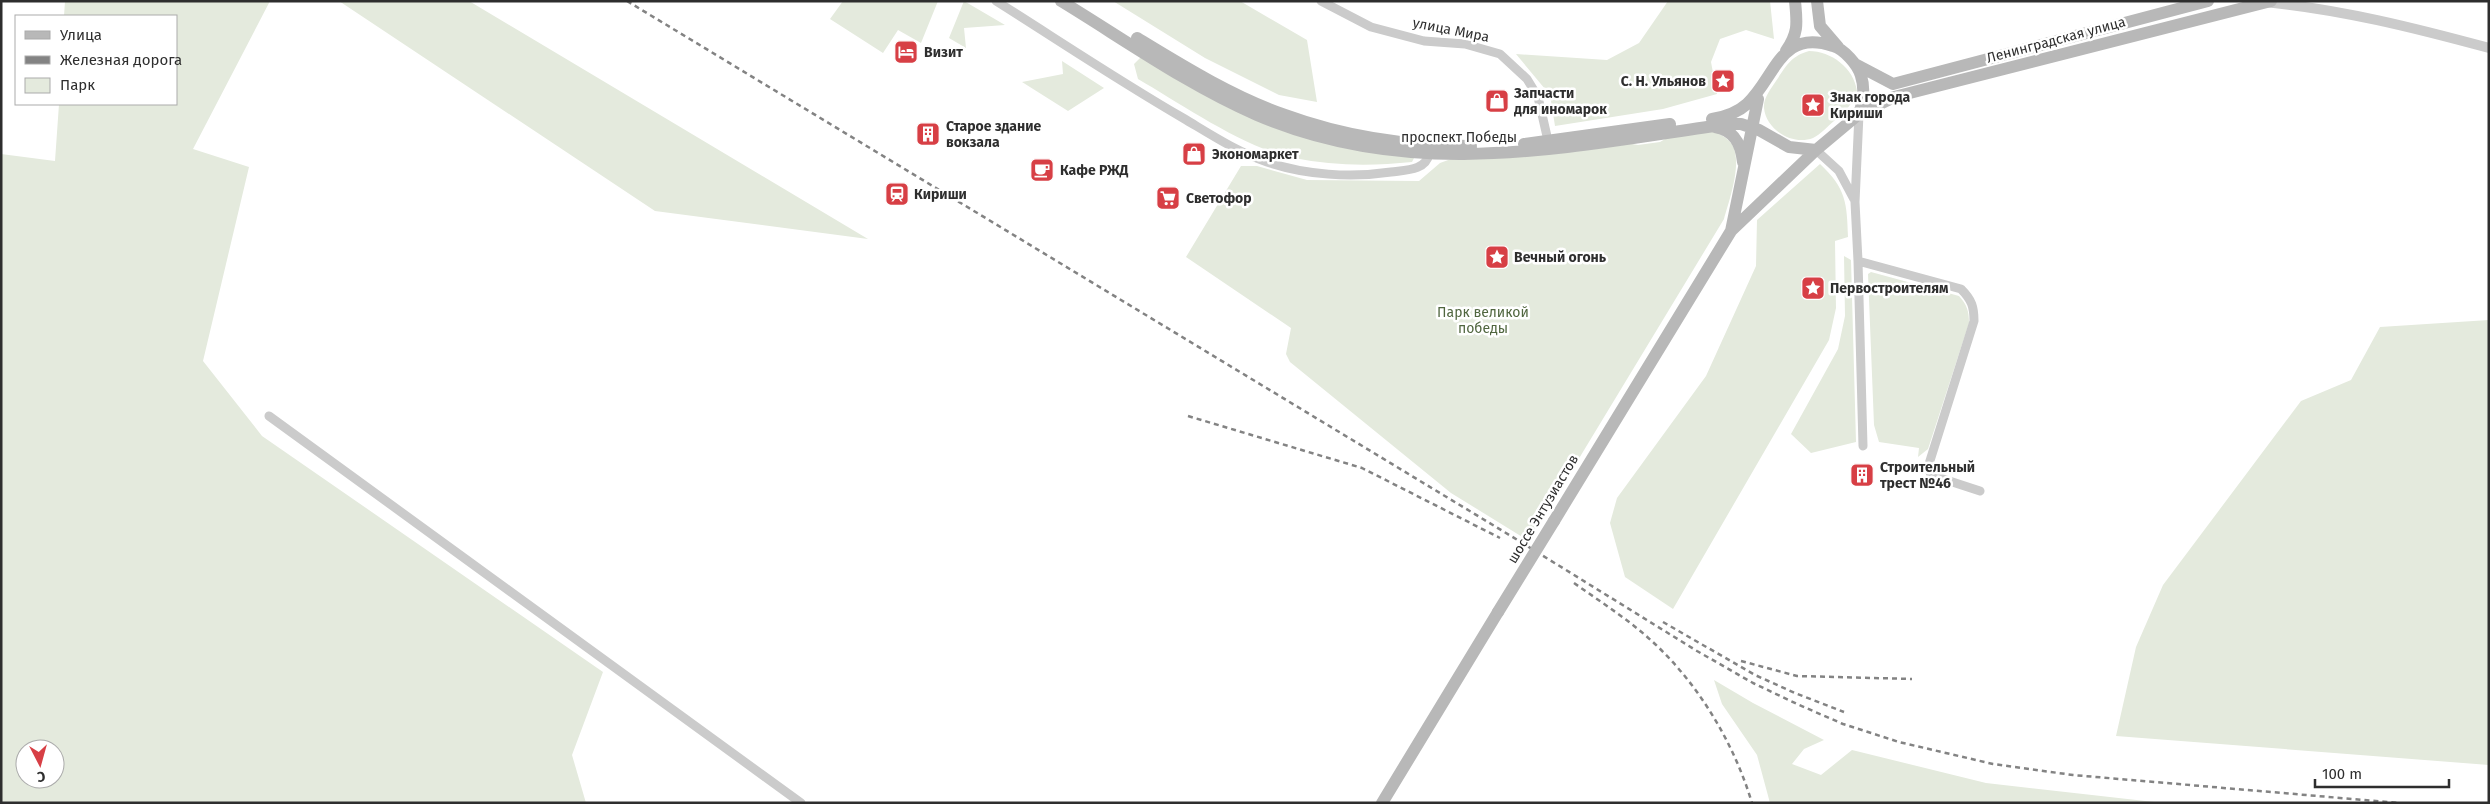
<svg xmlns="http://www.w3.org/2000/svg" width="2490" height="804" viewBox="0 0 2490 804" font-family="'Fira Sans',sans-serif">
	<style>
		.green { fill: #e4eadd; fill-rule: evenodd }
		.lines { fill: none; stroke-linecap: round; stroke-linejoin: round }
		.minor { stroke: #cbcbcb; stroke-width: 9 }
		.tertiary { stroke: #cbcbcb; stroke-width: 10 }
		.secondary { stroke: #b8b8b8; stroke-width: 12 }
		.rail { stroke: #838383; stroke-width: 2.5; stroke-dasharray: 5 4; stroke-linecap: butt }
		.secondary-bridge { stroke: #b8b8b8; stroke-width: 12 }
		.labels { text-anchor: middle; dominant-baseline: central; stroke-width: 5; stroke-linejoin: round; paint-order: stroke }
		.street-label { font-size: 14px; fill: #2e2e2e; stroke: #fff }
		.poi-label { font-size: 14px; font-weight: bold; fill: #2e2e2e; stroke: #fff; text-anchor: start }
		.park-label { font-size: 14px; fill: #50663f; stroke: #fff }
	</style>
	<rect width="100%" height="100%" fill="#fff"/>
	<!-- green -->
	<path class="green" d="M 65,1 L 270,1 L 193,149 L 249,167 L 203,361 L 262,436 L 603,672 L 572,755 L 586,803 L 1,803 L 1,154 L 55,161 L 59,104 L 176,104 L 176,16 L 64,16 ZM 25,749 L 55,749 L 55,779 L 25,779 Z
		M 339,1 L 469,1 L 868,239 L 655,211 Z
		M 843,1 L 938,1 L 921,43 L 898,30 L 883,53 L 830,19 Z
		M 964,1 L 1005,25 L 964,28 L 966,48 L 949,38 Z
		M 1113,1 L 1240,1 L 1307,40 L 1317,102 L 1279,95 L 1205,58 Z
		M 1668,1 L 1770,1 L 1774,39 L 1746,30 L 1720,39 L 1711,62 L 1717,94 L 1663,109 L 1555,126 L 1550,95 L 1516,54 L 1607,60 L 1639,43 Z
		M 1809,51 C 1831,51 1854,68 1857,91 C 1852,105 1845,112 1834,121 C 1828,126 1820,135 1813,138 C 1793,146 1766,130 1764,108 C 1763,98 1771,89 1776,81 C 1786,66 1791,56 1809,51 Z
		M 1144,54 L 1355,148 L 1414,158 L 1412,162 C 1373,166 1333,166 1294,158 C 1246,149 1181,104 1138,79 L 1134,64 Z
		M 1062,61 L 1104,88 L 1068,111 L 1022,82 L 1063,74 Z
		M 1712,130 C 1719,134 1729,138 1733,146 C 1742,165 1729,201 1724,219 L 1529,541 L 1451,493 L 1290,362 L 1286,354 L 1291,328 L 1186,257 L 1241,166 L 1257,166 L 1307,180 L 1419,181 L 1440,163 L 1451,159 L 1626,143 L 1638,145 L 1660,142 L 1672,135 Z
		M 1820,164 C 1846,188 1847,203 1848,237 L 1835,241 L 1836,308 L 1829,340 L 1673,609 L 1625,577 L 1610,523 L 1617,498 L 1706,376 L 1756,266 L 1757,220 Z
		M 1844,256 L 1851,260 L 1856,442 L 1811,453 L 1791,434 L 1838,349 L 1845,316 Z
		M 1871,272 L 1959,296 C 1967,305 1969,311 1969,323 L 1928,449 L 1918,457 L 1919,448 L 1879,442 L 1874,425 L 1868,274 Z
		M 2489,320 L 2489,765 L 2116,736 L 2136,647 L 2163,585 L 2301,401 L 2351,380 L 2380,327 Z
		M 1714,680 L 1753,703 L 1824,740 L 1804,749 L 1792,764 L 1821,775 L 1852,750 L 1986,783 L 2163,803 L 1770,803 L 1757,755 L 1722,704 Z"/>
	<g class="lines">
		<!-- minor -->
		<path class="minor" d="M 996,1 C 1058,40 1119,81 1183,118 C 1210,134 1237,152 1267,162 C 1305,175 1351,178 1391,172 C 1404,170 1426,171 1429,154
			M 1321,1 L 1371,27 L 1424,41 L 1465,44 L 1500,54 L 1527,79 L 1538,97 L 1549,145
			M 1859,114 L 1855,202 L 1858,261 L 1961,289 C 1972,300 1974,307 1974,321 L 1928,467 L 1931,475 L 1980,491
			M 1816,150 L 1839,171 L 1854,199
			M 1858,261 L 1863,446
			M 269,416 L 801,803"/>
		<!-- tertiary -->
		<path class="tertiary" d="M 2264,2 C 2340,9 2415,28 2489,48"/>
		<!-- secondary -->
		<path class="secondary" d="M 1061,1 C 1125,40 1188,85 1257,115 C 1414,182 1566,147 1727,124 L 1741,124 L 1759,130 L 1789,147 L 1816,150 L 1859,114 L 1894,97 L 2271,1
			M 1817,1 L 1820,26 L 1838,47
			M 1137,38 C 1183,66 1233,97 1285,115 C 1345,137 1408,146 1471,146
			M 1786,51 C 1799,32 1797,23 1795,1
			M 1855,64 L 1893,84 L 2208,1
			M 1712,119 C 1725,117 1737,113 1747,104 C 1776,77 1780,28 1833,46 C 1844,49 1858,65 1861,76 C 1865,88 1863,102 1859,114
			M 1715,127 C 1734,130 1741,144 1743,162
			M 1524,144 L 1670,124
			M 1731,231 L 1758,99
			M 1554,521 L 1731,231 L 1816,150
			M 1382,803 L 1498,612"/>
		<!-- rail -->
		<path class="rail" d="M 627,1 L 1511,536 L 1697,651 L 1753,683 L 1797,704 L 1843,724 L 1899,742 L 1993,764 L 2073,775 L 2399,803
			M 1188,416 L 1362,468 L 1500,538
			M 1574,583 C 1598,600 1623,616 1645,635 C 1695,678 1733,740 1752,803
			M 1663,622 L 1755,675 L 1795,693 L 1844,712
			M 1741,661 L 1797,676 L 1912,679"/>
		<!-- secondary-bridge -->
		<path class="secondary-bridge" d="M 1498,612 L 1554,521"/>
	</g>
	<!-- icons -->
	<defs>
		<g id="hotel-square" transform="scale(1.25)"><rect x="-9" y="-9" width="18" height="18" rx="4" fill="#d73f45" stroke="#fff"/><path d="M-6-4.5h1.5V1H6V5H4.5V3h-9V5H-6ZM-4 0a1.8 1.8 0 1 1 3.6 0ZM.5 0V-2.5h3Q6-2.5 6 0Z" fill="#fff"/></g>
		<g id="sight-square" transform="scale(1.25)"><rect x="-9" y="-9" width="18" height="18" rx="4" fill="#d73f45" stroke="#fff"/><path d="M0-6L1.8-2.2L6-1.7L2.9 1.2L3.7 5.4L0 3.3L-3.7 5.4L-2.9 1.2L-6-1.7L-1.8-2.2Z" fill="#fff"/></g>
		<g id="shop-square" transform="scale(1.25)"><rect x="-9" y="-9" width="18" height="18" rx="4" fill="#d73f45" stroke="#fff"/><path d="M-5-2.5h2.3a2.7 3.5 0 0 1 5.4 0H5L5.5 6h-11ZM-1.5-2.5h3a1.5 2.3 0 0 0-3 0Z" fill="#fff"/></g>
		<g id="building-square" transform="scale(1.25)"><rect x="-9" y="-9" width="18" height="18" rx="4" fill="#d73f45" stroke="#fff"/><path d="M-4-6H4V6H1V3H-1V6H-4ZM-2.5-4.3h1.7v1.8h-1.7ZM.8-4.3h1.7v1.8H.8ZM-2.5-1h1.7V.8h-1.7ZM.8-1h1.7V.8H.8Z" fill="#fff"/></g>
		<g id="cafe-square" transform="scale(1.25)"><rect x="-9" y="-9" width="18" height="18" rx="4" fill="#d73f45" stroke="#fff"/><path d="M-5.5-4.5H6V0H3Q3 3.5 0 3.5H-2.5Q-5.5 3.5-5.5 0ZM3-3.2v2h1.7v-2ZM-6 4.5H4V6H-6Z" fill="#fff"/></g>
		<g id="station-square" transform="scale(1.25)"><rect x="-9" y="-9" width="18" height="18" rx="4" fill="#d73f45" stroke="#fff"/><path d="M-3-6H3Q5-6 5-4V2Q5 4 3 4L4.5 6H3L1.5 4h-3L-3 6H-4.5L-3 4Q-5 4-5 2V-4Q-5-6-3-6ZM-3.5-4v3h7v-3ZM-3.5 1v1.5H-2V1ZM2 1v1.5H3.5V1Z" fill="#fff"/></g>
		<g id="supermarket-square" transform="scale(1.25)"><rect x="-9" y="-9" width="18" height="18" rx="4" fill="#d73f45" stroke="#fff"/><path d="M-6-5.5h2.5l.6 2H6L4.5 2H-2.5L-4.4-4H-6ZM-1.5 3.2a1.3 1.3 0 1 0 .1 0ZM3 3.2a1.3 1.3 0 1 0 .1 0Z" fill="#fff"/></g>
	</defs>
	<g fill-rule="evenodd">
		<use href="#hotel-square" x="906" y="52"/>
		<use href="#sight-square" x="1723" y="81"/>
		<use href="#shop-square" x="1497" y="101"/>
		<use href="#sight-square" x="1813" y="105"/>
		<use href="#building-square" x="928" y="134"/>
		<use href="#shop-square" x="1194" y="154"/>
		<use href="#cafe-square" x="1042" y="170"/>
		<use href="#station-square" x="897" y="194"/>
		<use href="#supermarket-square" x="1168" y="198"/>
		<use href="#sight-square" x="1497" y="257"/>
		<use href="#sight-square" x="1813" y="288"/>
		<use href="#building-square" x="1862" y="475"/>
	</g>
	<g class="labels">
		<!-- street labels -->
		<g class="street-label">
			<text transform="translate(1451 30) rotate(11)">улица Мира</text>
			<text transform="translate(2056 40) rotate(-15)">Ленинградская улица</text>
			<text x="1459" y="137">проспект Победы</text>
			<text transform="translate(1543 509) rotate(-59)">шоссе Энтузиастов</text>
		</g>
		<!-- poi labels -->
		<g class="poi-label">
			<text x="924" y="52">Визит</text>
			<text x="1706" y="81" text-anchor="end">С. Н. Ульянов</text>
			<text x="1514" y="93">Запчасти<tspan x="1514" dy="16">для иномарок</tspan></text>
			<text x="1830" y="97">Знак города<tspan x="1830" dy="16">Кириши</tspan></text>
			<text x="946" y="126">Старое здание<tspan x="946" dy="16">вокзала</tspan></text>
			<text x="1212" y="154">Экономаркет</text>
			<text x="1060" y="170">Кафе РЖД</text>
			<text x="914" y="194">Кириши</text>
			<text x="1186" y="198">Светофор</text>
			<text x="1514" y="257">Вечный огонь</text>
			<text x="1830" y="288">Первостроителям</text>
			<text x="1880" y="467">Строительный<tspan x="1880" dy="16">трест №46</tspan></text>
		</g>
		<!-- park labels -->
		<g class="park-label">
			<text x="1483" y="312">Парк великой<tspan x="1483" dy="16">победы</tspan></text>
		</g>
	</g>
	<!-- border -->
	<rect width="2490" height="804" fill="none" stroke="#2e2e2e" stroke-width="5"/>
	<!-- legend -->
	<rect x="15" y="15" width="162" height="90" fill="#ffffff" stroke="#ababab"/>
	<rect x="25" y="31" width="25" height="8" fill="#b8b8b8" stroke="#ababab"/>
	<text x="60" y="40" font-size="15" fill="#2e2e2e">Улица</text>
	<rect x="25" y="56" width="25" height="8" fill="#838383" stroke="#ababab"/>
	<text x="60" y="65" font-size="15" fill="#2e2e2e">Железная дорога</text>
	<rect x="25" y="78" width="25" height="15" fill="#e4eadd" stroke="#ababab"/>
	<text x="60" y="90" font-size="15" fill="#2e2e2e">Парк</text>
	<!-- north arrow -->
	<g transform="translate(40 764) rotate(174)"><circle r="24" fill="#ffffff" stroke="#ababab"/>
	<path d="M0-4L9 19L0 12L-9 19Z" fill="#d73f45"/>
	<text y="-8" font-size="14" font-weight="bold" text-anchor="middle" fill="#2e2e2e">С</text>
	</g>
	<!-- scale -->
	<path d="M2315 779v8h134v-8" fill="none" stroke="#2e2e2e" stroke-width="2.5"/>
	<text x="2322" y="779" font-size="15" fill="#2e2e2e" stroke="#ffffff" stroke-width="4" paint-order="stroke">100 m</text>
</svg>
